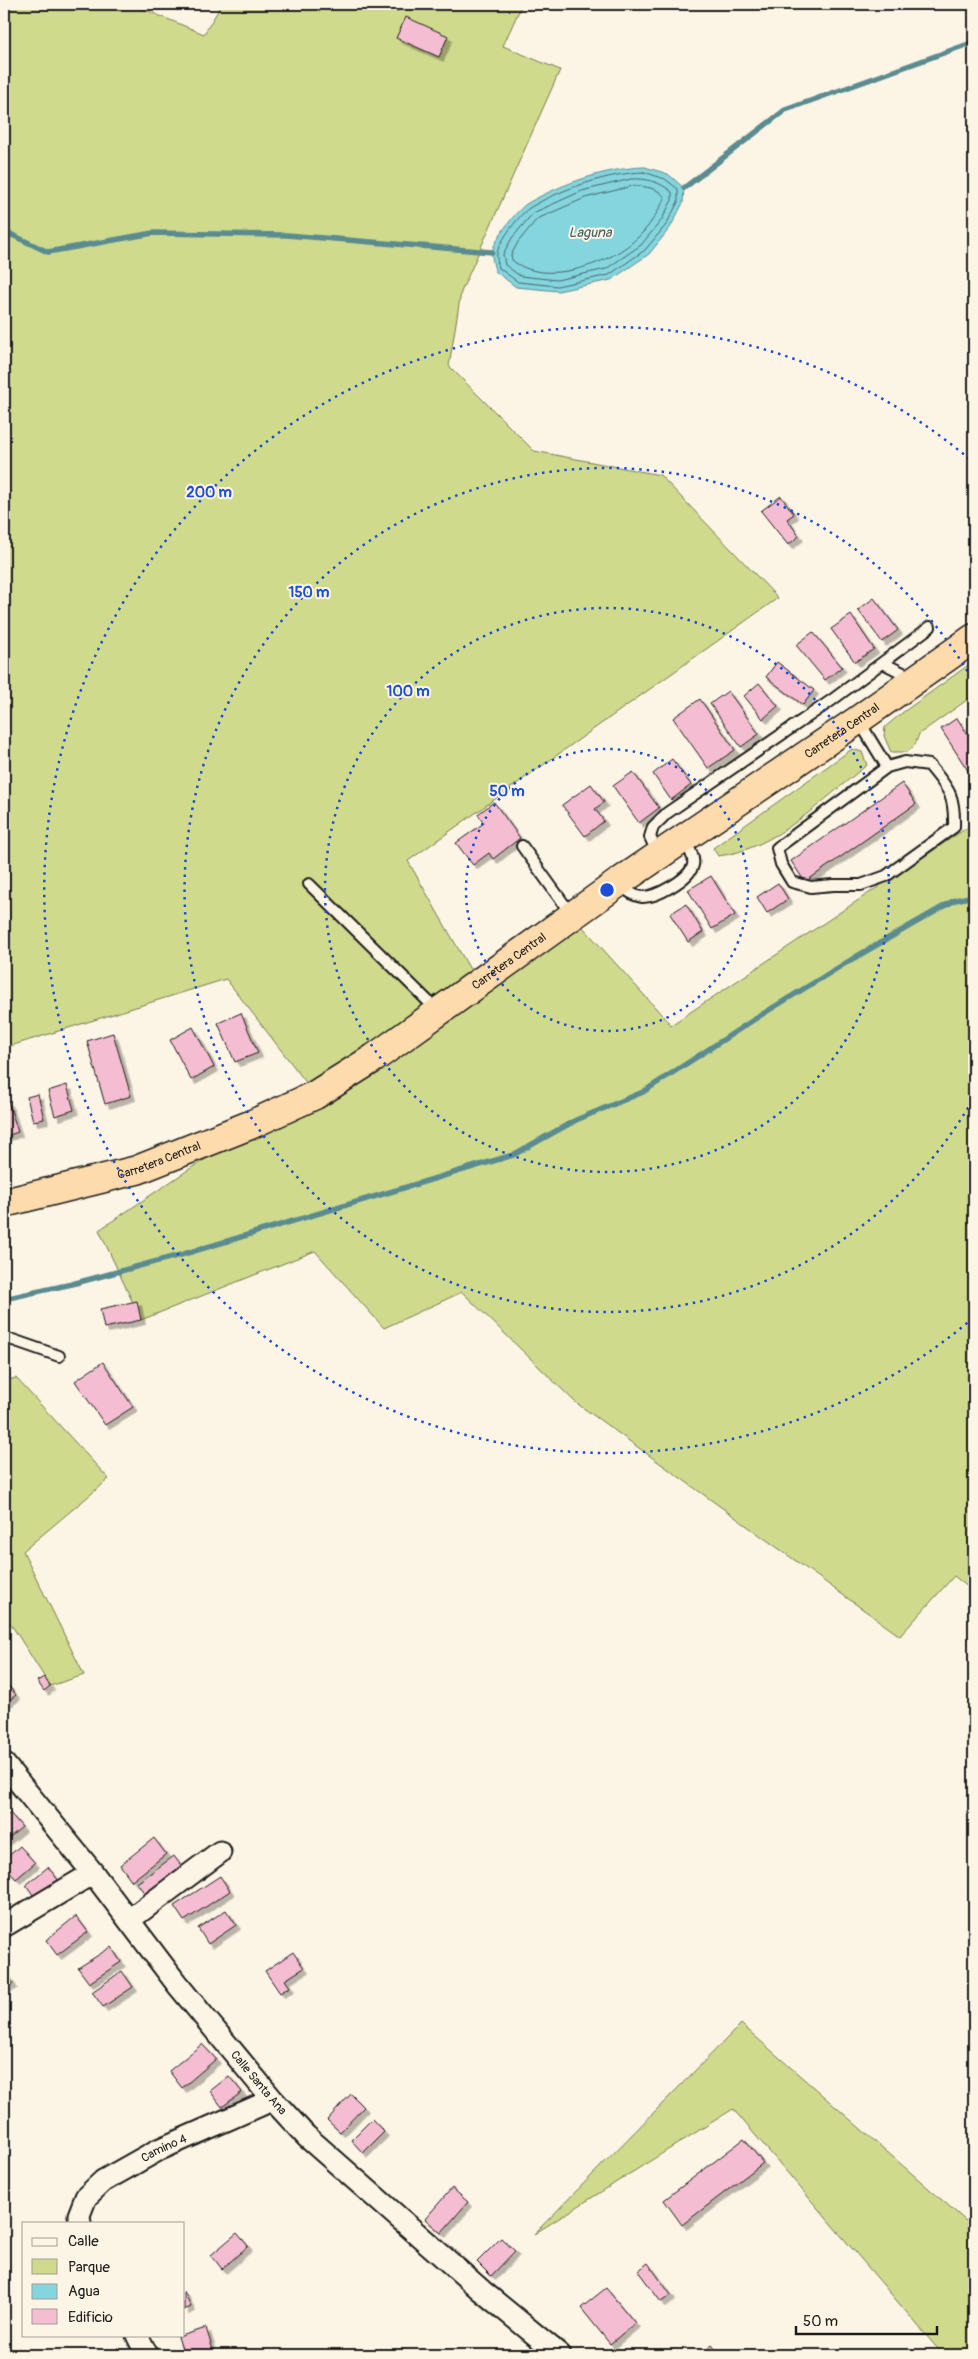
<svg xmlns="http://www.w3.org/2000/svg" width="978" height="2359" viewBox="0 0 978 2359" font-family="Pangolin,sans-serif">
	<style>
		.green { fill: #cfda8d; stroke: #767b54 }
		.water { fill: #84d5de; stroke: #5a8b90 }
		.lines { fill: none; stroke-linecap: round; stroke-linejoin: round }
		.shore { stroke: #46666a; stroke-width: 1 }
		.stream { stroke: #5a8b90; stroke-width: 5.5 }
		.building { fill: #f5bdd1; stroke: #1c1c1c; filter: url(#shadow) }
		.service-casing { stroke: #1c1c1c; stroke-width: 14 }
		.minor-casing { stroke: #1c1c1c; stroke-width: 25 }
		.trunk-casing { stroke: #1c1c1c; stroke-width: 31 }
		.service { stroke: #fcf5e5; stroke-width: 10 }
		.minor { stroke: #fcf5e5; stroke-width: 21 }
		.trunk { stroke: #fedbac; stroke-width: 28 }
		.ring { fill: none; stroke: #1d4ed8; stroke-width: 2.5; stroke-dasharray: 2.5 5 }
		.labels { text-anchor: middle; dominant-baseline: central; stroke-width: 4; stroke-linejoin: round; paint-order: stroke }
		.street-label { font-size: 12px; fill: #1c1c1c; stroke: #fcf5e5 }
		.water-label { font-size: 14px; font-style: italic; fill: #405d60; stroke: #fcf5e5 }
		.centre { fill: #1d4ed8; stroke: #fcf5e5; stroke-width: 2.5 }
		.ring-label { font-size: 15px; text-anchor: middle; font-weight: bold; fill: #1d4ed8; stroke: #fcf5e5; stroke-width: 4; stroke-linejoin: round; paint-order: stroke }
	</style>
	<defs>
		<filter id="shadow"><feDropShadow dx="4.5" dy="4.5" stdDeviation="0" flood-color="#0004"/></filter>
	</defs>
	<rect width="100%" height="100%" fill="#fcf5e5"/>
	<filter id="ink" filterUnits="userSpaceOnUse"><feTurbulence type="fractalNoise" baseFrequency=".02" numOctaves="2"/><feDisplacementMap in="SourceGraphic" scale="10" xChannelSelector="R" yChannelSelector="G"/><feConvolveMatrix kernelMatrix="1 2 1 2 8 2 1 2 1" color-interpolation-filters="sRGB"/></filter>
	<g filter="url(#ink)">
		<!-- green -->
		<path class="green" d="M 4,4 L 131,4 L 204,34 L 222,4 L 522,4 L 503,46 L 560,70 L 461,292 L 449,366 L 534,451 L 660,475 L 778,598 L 408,861 L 475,978 L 573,916 L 671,1025 L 974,823 L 974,1592 L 954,1576 L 900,1636 L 575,1402 L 462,1292 L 384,1328 L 315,1251 L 141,1320 L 99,1230 L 194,1166 L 315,1094 L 226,979 L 4,1048 Z
			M 974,661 L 974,695 L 919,734 L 915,745 L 907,752 L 891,752 L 884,736 L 885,727 L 902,713 Z
			M 852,749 L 862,752 L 867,765 C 823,799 775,850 718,856 L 713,848 Z
			M 16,1378 L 109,1479 L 23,1551 L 84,1675 L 50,1686 L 4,1613 L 4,1381 Z
			M 741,2024 L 974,2228 L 974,2355 L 943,2355 L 733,2109 L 534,2234 Z"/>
		<!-- water -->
		<path class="water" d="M 645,167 L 668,174 L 684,188 L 683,203 L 670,228 L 649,254 L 611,280 L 558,291 L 516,287 L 495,271 C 494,265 491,257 492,252 C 494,240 518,208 528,203 C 561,184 606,168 645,167 Z"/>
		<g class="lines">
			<!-- shore -->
			<path class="shore" d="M 644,172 L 665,179 L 678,189 L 678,202 L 666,225 L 645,250 L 609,275 L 557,286 L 518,282 L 499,268 C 498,264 496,257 497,253 C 499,242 521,212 531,207 C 561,189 609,173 644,172 Z
				M 631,179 C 647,178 660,182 672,192 L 672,200 L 661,221 L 641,245 L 606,269 L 557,280 L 520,276 L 505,265 L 503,254 L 512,238 L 533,213 L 582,191 Z
				M 633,186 C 644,186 660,188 665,198 C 657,213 649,228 636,239 C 609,265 543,287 512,260 L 511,255 L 518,242 L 537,219 L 585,198 Z"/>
			<!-- stream -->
			<path class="stream" d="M 684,188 L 785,110 L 974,42
				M 4,231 L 48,252 L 153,233 L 287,235 L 492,252
				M 4,1299 L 72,1284 L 184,1254 L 513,1155 L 576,1120 L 643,1092 L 761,1015 L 854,958 L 955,900 L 974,896"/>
		</g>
		<!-- building -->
		<path class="building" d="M 406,17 L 448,36 L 439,57 L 396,38 Z
			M 781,496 L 794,514 L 787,519 L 799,536 L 788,545 L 761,511 Z
			M 874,598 L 898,630 L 882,642 L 858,610 Z
			M 851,615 L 874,649 L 855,662 L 831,629 Z
			M 813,632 L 842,667 L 825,680 L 796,645 Z
			M 777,662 L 814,690 L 803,705 L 766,677 Z
			M 759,683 L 778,706 L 763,719 L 744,696 Z
			M 728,691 L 759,734 L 741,747 L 710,704 Z
			M 700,699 L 735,750 L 708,768 L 673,718 Z
			M 957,718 L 974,744 L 974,776 L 972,777 L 941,729 Z
			M 672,759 L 691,785 L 671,800 L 653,774 Z
			M 633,772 L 659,808 L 639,823 L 613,786 Z
			M 902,783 L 916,804 L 805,882 L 791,861 Z
			M 591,784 L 604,802 L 595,809 L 604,821 L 585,836 L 562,805 Z
			M 494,802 L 520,838 L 493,859 L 489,853 L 473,865 L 456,843 L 484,823 L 478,814 Z
			M 711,876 L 735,915 L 712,929 L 688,890 Z
			M 778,883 L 788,899 L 767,913 L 757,897 Z
			M 686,904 L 703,932 L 688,942 L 670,914 Z
			M 241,1013 L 258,1053 L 235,1062 L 218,1023 Z
			M 193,1027 L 214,1067 L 191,1080 L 170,1040 Z
			M 113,1033 L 131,1096 L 105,1104 L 87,1041 Z
			M 67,1085 L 74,1110 L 55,1116 L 48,1091 Z
			M 38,1094 L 44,1119 L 33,1121 L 27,1097 Z
			M 8,1101 L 18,1132 L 4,1137 L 4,1102 Z
			M 137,1301 L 141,1320 L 104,1328 L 100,1309 Z
			M 103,1362 L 133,1407 L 105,1425 L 75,1381 Z
			M 44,1677 L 50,1686 L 44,1691 L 37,1681 Z
			M 8,1685 L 16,1695 L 4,1704 L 4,1688 Z
			M 10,1813 L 22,1827 L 4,1842 L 4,1819 Z
			M 154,1838 L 166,1854 L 132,1881 L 120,1865 Z
			M 20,1846 L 35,1863 L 16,1879 L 4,1866 L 4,1860 Z
			M 174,1856 L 182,1867 L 145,1894 L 137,1883 Z
			M 48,1867 L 59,1881 L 36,1899 L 26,1885 Z
			M 220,1876 L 230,1891 L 184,1921 L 174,1906 Z
			M 226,1910 L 236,1925 L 208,1944 L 198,1928 Z
			M 76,1916 L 88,1932 L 57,1955 L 46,1940 Z
			M 111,1947 L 121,1962 L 89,1983 L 78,1968 Z
			M 293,1952 L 304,1968 L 285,1980 L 290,1987 L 280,1993 L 265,1971 Z
			M 4,1969 L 13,1984 L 4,1989 Z
			M 122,1971 L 133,1987 L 103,2007 L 92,1992 Z
			M 202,2044 L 216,2059 L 182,2088 L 169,2071 Z
			M 229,2076 L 242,2092 L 222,2107 L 210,2091 Z
			M 351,2094 L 364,2107 L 340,2132 L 327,2120 Z
			M 372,2119 L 384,2132 L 363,2153 L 351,2140 Z
			M 744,2139 L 763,2163 L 682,2225 L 664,2200 Z
			M 452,2188 L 468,2202 L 441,2233 L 425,2219 Z
			M 237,2233 L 248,2246 L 222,2269 L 211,2255 Z
			M 501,2238 L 515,2251 L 491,2276 L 477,2262 Z
			M 648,2263 L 671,2295 L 661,2302 L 638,2271 Z
			M 606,2288 L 635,2323 L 610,2344 L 581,2308 Z
			M 184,2291 L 191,2307 L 184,2310 Z
			M 206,2328 L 213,2350 L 196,2355 L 184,2355 L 178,2337 Z
			M 712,2345 L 720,2355 L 700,2355 Z"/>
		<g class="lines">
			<!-- service casing -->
			<g class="service-casing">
				<path id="service" d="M 395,4 L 396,4
					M 883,663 L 913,678
					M 859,721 L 887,767
					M 905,762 L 929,765 C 949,789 955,795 954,827 L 886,876 L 861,885 L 833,885 L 811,887 L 792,882 L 781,864 L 777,848 L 887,767 Z
					M 522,846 L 571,914
					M 658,854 L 650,837 L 653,827 L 667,813 L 832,700 L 930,627
					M 619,883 C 626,889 632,896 642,897 C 655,898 690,879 693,865 C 695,856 688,847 684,840
					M 309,884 L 437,1010
					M 4,1340 L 13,1340 L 59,1356"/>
			</g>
			<!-- minor casing -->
			<g class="minor-casing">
				<g id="minor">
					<path id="s1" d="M 4,1764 L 93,1873 L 177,1984 L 272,2099 L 306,2136 L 482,2291 L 560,2355"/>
					<path d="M 129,1920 L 220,1852"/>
					<path d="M 4,1926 L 93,1873"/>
					<path id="s2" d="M 80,2223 L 79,2215 L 86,2197 L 103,2181 L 158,2150 L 272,2100"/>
					<path d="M 137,2335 L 147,2355"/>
				</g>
			</g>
			<!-- trunk casing -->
			<g class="trunk-casing">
				<g id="trunk">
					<path id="s3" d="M 4,1203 L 137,1170 L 250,1125 L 315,1095 L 374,1058 L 618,883 L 858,720 L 974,638"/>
				</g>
			</g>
			<!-- service -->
			<use href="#service" class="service"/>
			<!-- minor -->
			<use href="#minor" class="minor"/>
			<!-- trunk -->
			<use href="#trunk" class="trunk"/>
		</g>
	</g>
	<!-- distance rings -->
	<g class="ring">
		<circle cx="607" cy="890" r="141"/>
		<circle cx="607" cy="890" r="282"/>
		<path d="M972 1101A422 422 0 1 1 972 679"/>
		<path d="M973 1318A563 563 0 1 1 973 462"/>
	</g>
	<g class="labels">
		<!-- street labels -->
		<g class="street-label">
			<text stroke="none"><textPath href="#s3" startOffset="971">Carretera Central</textPath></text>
			<text stroke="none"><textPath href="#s3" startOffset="566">Carretera Central</textPath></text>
			<text stroke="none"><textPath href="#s3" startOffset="161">Carretera Central</textPath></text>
			<text stroke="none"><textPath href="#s1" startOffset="408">Calle Santa Ana</textPath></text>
			<text stroke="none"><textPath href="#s2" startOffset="120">Camino 4</textPath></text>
		</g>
		<!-- water labels -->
		<g class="water-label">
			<text x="590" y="232">Laguna</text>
		</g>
	</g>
	<circle cx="607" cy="890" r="8" class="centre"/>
	<g class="ring-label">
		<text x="209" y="497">200 m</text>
		<text x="309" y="597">150 m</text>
		<text x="408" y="696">100 m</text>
		<text x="507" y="796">50 m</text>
	</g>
	<!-- margin -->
	<rect width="978" height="2359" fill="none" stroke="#fcf5e5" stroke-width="20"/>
	<rect x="10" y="10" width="958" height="2339" fill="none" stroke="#1c1c1c" stroke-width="2" filter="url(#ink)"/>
	<!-- legend -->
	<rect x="22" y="2222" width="162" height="115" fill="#fcf5e5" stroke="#a29e95"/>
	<rect x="32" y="2238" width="25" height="8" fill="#fcf5e5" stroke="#a29e95"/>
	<text x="68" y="2246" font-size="15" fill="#1c1c1c">Calle</text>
	<rect x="32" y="2259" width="25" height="15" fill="#cfda8d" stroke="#a29e95"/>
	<text x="68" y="2272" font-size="15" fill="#1c1c1c">Parque</text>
	<rect x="32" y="2284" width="25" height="15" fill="#84d5de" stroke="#a29e95"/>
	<text x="68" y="2296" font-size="15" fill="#1c1c1c">Agua</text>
	<rect x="32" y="2309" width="25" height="15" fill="#f5bdd1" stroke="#a29e95"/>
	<text x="68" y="2322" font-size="15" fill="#1c1c1c">Edificio</text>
	<!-- scale -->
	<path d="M796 2326v8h141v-8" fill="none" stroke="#1c1c1c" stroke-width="2.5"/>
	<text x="803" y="2326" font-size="15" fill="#1c1c1c" stroke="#fcf5e5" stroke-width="4" paint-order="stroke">50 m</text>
</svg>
